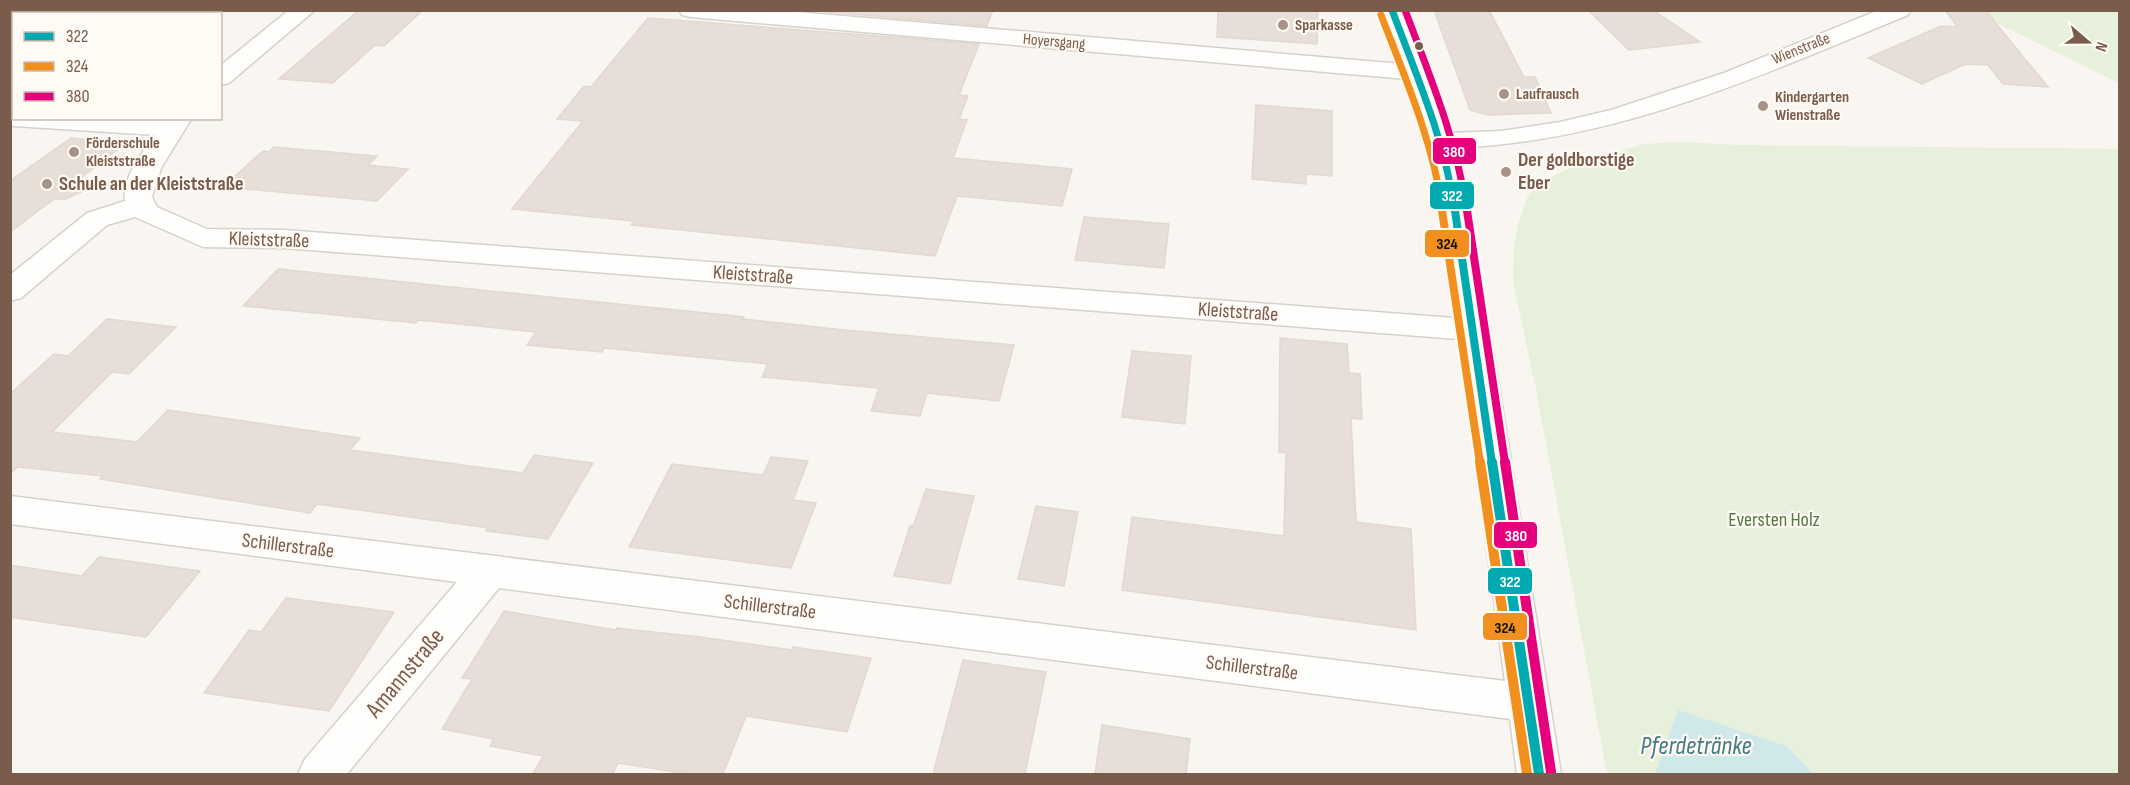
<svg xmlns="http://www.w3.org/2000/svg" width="2130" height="785" viewBox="0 0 2130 785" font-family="'Sofia Sans Condensed',sans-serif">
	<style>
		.green { fill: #e7f0db }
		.water { fill: #d0e8ea }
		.building { fill: #e6ded7; stroke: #e2d8d2; stroke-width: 1.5 }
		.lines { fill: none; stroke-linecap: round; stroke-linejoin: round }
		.minor-casing { stroke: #d7d1cb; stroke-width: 3 }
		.minor { fill: #fefefd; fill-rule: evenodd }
		.bus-1-far2-casing { stroke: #fffaf3; stroke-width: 10 }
		.bus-1-far1-casing { stroke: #fffaf3; stroke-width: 13 }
		.bus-1-casing { stroke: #fffaf3; stroke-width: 15 }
		.bus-2-far2-casing { stroke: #fffaf3; stroke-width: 10 }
		.bus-2-far1-casing { stroke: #fffaf3; stroke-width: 13 }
		.bus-2-casing { stroke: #fffaf3; stroke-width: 15 }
		.bus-3-far2-casing { stroke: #fffaf3; stroke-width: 10 }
		.bus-3-far1-casing { stroke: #fffaf3; stroke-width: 13 }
		.bus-3-casing { stroke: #fffaf3; stroke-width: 15 }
		.bus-1-far2 { stroke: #00aab0; stroke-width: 7 }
		.bus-1-far1 { stroke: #00aab0; stroke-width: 8 }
		.bus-1 { stroke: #00aab0; stroke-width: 10 }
		.bus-2-far2 { stroke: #f1901f; stroke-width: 7 }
		.bus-2-far1 { stroke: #f1901f; stroke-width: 8 }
		.bus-2 { stroke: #f1901f; stroke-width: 10 }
		.bus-3-far2 { stroke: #e5007d; stroke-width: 7 }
		.bus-3-far1 { stroke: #e5007d; stroke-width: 8 }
		.bus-3 { stroke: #e5007d; stroke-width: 10 }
		.poi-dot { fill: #a69286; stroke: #fffaf3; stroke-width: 2 }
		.bus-dot { fill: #7a5c4d; stroke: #fffaf3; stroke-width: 2 }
		.labels { text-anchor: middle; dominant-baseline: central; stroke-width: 4.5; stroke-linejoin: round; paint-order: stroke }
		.far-poi-label { font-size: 16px; font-weight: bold; fill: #7a5c4d; stroke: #fffaf3; text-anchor: start }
		.far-street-label { font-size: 16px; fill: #7a5c4d; stroke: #fffaf3 }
		.poi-label { font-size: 20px; font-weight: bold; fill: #7a5c4d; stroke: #fffaf3; text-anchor: start }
		.street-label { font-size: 20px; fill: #7a5c4d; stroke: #fffaf3 }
		.park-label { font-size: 20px; fill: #537a41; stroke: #fffaf3 }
		.near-street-label { font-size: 24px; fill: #7a5c4d; stroke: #fffaf3 }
		.near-water-label { font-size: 26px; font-style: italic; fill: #437c86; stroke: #fffaf3 }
		.line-badge { stroke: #fffaf3; stroke-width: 2 }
		.badge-label { font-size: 16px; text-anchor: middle; font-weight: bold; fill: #fff }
		.pale-badge-label { font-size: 16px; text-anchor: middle; font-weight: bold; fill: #111 }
	</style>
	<rect width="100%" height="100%" fill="#f9f5f0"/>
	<!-- green -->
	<path class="green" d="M 1972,11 L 2119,11 L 2119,83 Z
		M 1680,142 L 1740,145 L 2119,149 L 2119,774 L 1814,774 L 1787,746 L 1678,711 L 1655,774 L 1607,774 L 1536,389 L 1513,282 L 1514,247 L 1518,224 L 1527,198 L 1534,189 L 1550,178 L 1577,164 L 1644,144 Z"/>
	<!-- water -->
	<path class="water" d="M 1678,710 L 1787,746 L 1814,774 L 1655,774 Z"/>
	<!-- building -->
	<path class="building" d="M 359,10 L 423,10 L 384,46 L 375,45 L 333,83 L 279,79 Z
		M 806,10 L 993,10 L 987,26 Z
		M 1218,10 L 1318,10 L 1317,44 L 1217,37 Z
		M 1434,10 L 1489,10 L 1524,77 L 1535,77 L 1551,113 L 1488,115 L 1470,110 Z
		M 1588,10 L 1653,10 L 1700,42 L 1629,50 Z
		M 1945,10 L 1985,10 L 2048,87 L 2003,84 L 1988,65 L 1965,64 L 1922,84 L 1868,58 L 1941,26 L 1958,27 Z
		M 648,18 L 979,44 L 959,95 L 968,96 L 959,119 L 967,120 L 953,158 L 1072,169 L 1062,206 L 957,196 L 935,256 L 631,225 L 634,221 L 512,209 L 583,121 L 557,119 L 584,86 L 591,87 Z
		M 1256,105 L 1332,111 L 1332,176 L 1306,174 L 1306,184 L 1252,179 Z
		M 71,138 L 125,144 L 82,177 L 85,190 L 66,199 L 54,199 L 10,232 L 10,181 Z
		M 274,147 L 377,156 L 368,165 L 408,169 L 377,201 L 223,187 L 263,151 L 269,152 Z
		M 1084,217 L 1169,224 L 1164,268 L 1075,260 Z
		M 278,269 L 744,317 L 743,319 L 844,330 L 1014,345 L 999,401 L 927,393 L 920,416 L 871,411 L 879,388 L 762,377 L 768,364 L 604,348 L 602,352 L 527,345 L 536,332 L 418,320 L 416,323 L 243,306 Z
		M 107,319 L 176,327 L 129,374 L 112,372 L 52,432 L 137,442 L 168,410 L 360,438 L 350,450 L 523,473 L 534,455 L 593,463 L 548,539 L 486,531 L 488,528 L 317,504 L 310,513 L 100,479 L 103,476 L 18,467 L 10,474 L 10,394 L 54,354 L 68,356 Z
		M 1280,338 L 1347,344 L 1349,373 L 1360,374 L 1362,419 L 1351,418 L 1356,522 L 1411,529 L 1416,630 L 1122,590 L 1132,517 L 1284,536 L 1286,453 L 1279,452 Z
		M 1132,351 L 1191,356 L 1185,424 L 1122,417 Z
		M 771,457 L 808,461 L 793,500 L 816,503 L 791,568 L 629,547 L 672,464 L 763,475 Z
		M 926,489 L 974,496 L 950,584 L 894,576 L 910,526 L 913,527 Z
		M 1036,506 L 1078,512 L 1064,586 L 1018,579 Z
		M 99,557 L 200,571 L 146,637 L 10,617 L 10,565 L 82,576 Z
		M 286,598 L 394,612 L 329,711 L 204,693 L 249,630 L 261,632 Z
		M 504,611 L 616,630 L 617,628 L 700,637 L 792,650 L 793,647 L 871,658 L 847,732 L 746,716 L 723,774 L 688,774 L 618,763 L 613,774 L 533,774 L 543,756 L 490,746 L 494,739 L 442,729 L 472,679 L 462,678 Z
		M 963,660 L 1046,672 L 1025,774 L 933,774 Z
		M 1102,725 L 1190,739 L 1186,774 L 1095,774 Z"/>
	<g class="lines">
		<!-- minor casing -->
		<g class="minor-casing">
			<path id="minor" d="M 289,10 L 315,10 L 229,83 L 220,85 L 220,66 Z
				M 679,10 L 774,10 L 1402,64 L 1381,10 L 1403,10 L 1430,73 L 1450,133 L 1501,131 L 1560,122 L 1611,110 L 1724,73 L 1879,10 L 1911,10 L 1908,15 C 1759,76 1619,141 1455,148 L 1464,180 L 1490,330 L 1561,774 L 1517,774 L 1510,719 L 499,588 L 347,774 L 298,774 L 305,759 L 457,582 L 10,524 L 10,496 L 1505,681 L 1458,339 L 284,248 L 203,247 L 135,217 L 107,225 L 21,298 L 10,301 L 10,275 L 87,213 L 125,201 C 121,179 143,152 155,135 L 14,126 L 10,125 L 10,111 L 14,110 L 14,118 L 192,118 L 161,168 L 152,197 L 157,207 L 207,229 L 284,230 L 1455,318 L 1436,180 L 1407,79 L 690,17 L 682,15 Z"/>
		</g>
		<!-- minor -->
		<use href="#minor" class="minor"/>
		<!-- bus-1-far2 casing -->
		<g class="bus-1-far2-casing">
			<path id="bus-1-far2" d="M 1392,10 C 1416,74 1444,138 1454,206"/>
		</g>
		<!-- bus-1-far1 casing -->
		<g class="bus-1-far1-casing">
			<path id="bus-1-far1" d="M 1454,204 L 1492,463"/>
		</g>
		<!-- bus-1 casing -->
		<g class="bus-1-casing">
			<path id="bus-1" d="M 1492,462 L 1539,774"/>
		</g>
		<!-- bus-2-far2 casing -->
		<g class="bus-2-far2-casing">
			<path id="bus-2-far2" d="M 1381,15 C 1405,77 1432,140 1442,206"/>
		</g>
		<!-- bus-2-far1 casing -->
		<g class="bus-2-far1-casing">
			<path id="bus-2-far1" d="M 1441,204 L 1480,463"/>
		</g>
		<!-- bus-2 casing -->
		<g class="bus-2-casing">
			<path id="bus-2" d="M 1480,462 L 1527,774"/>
		</g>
		<!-- bus-3-far2 casing -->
		<g class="bus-3-far2-casing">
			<path id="bus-3-far2" d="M 1405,10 C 1429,74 1456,138 1466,206"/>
		</g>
		<!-- bus-3-far1 casing -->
		<g class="bus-3-far1-casing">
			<path id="bus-3-far1" d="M 1466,204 L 1505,463"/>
		</g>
		<!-- bus-3 casing -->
		<g class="bus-3-casing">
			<path id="bus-3" d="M 1505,462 L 1551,772"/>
		</g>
		<!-- bus-1-far2 -->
		<use href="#bus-1-far2" class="bus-1-far2"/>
		<!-- bus-1-far1 -->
		<use href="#bus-1-far1" class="bus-1-far1"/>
		<!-- bus-1 -->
		<use href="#bus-1" class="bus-1"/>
		<!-- bus-2-far2 -->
		<use href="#bus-2-far2" class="bus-2-far2"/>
		<!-- bus-2-far1 -->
		<use href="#bus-2-far1" class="bus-2-far1"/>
		<!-- bus-2 -->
		<use href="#bus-2" class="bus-2"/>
		<!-- bus-3-far2 -->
		<use href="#bus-3-far2" class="bus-3-far2"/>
		<!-- bus-3-far1 -->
		<use href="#bus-3-far1" class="bus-3-far1"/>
		<!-- bus-3 -->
		<use href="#bus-3" class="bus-3"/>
	</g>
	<!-- markers -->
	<g class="poi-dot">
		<circle cx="1283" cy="25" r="6"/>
		<circle cx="1504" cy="94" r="6"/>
		<circle cx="1763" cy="106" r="6"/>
		<circle cx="74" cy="152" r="6"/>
		<circle cx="1506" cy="172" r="6"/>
		<circle cx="47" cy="184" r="6"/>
	</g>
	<circle class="bus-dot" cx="1419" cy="46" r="5"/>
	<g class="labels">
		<!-- far-poi labels -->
		<g class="far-poi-label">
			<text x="1295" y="25">Sparkasse</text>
			<text x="1516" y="94">Laufrausch</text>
			<text x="1775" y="97">Kindergarten<tspan x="1775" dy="18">Wienstraße</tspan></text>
			<text x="86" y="143">Förderschule<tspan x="86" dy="18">Kleiststraße</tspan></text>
		</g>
		<!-- far-street labels -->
		<g class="far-street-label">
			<text transform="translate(1054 42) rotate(5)">Hoyersgang</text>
			<text transform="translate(1801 49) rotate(-22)">Wienstraße</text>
		</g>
		<!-- poi labels -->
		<g class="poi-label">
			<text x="1518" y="160">Der goldborstige<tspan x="1518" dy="23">Eber</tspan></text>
			<text x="59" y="184">Schule an der Kleiststraße</text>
		</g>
		<!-- street labels -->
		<g class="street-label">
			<text transform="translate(269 240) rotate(2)">Kleiststraße</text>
			<text transform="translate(753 275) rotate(4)">Kleiststraße</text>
			<text transform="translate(1238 312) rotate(4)">Kleiststraße</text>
			<text transform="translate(288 546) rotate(7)">Schillerstraße</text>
			<text transform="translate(770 607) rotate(7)">Schillerstraße</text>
			<text transform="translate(1252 668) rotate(7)">Schillerstraße</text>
		</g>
		<!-- park labels -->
		<g class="park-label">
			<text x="1774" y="520">Eversten Holz</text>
		</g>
		<!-- near-street labels -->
		<g class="near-street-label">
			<text transform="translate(405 673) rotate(-50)">Amannstraße</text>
		</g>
		<!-- near-water labels -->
		<g class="near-water-label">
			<text x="1696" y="746">Pferdetränke</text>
		</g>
	</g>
	<g class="line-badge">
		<rect x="1432" y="137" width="45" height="28" rx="6" fill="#e5007d"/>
		<rect x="1429" y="181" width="46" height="29" rx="6" fill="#00aab0"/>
		<rect x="1424" y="229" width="46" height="29" rx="6" fill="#f1901f"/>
		<rect x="1493" y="521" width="45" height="28" rx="6" fill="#e5007d"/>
		<rect x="1487" y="567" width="46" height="28" rx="6" fill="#00aab0"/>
		<rect x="1482" y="612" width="46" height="29" rx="6" fill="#f1901f"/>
	</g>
	<g class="badge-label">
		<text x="1454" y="157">380</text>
		<text x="1452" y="201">322</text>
		<text x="1516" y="541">380</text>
		<text x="1510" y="587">322</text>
	</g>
	<g class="pale-badge-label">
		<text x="1447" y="249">324</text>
		<text x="1505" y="633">324</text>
	</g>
	<!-- border -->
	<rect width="2130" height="785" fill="none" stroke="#7a5c4d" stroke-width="24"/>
	<!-- legend -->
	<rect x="12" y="12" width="210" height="108" fill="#fffaf3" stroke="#cabbb1" stroke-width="1.5"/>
	<rect x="24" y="32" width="30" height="9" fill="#00aab0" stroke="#cabbb1" stroke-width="1.5"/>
	<text x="66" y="42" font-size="18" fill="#7a5c4d">322</text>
	<rect x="24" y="62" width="30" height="9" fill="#f1901f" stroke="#cabbb1" stroke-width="1.5"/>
	<text x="66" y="72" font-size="18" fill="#7a5c4d">324</text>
	<rect x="24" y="92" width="30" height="9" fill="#e5007d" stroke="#cabbb1" stroke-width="1.5"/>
	<text x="66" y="102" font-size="18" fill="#7a5c4d">380</text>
	<!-- north arrow -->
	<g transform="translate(2088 42) rotate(110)" stroke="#fffaf3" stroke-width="4.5" paint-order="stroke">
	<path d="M0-4.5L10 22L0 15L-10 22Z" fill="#7a5c4d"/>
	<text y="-9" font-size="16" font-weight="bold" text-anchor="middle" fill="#7a5c4d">N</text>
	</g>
</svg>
